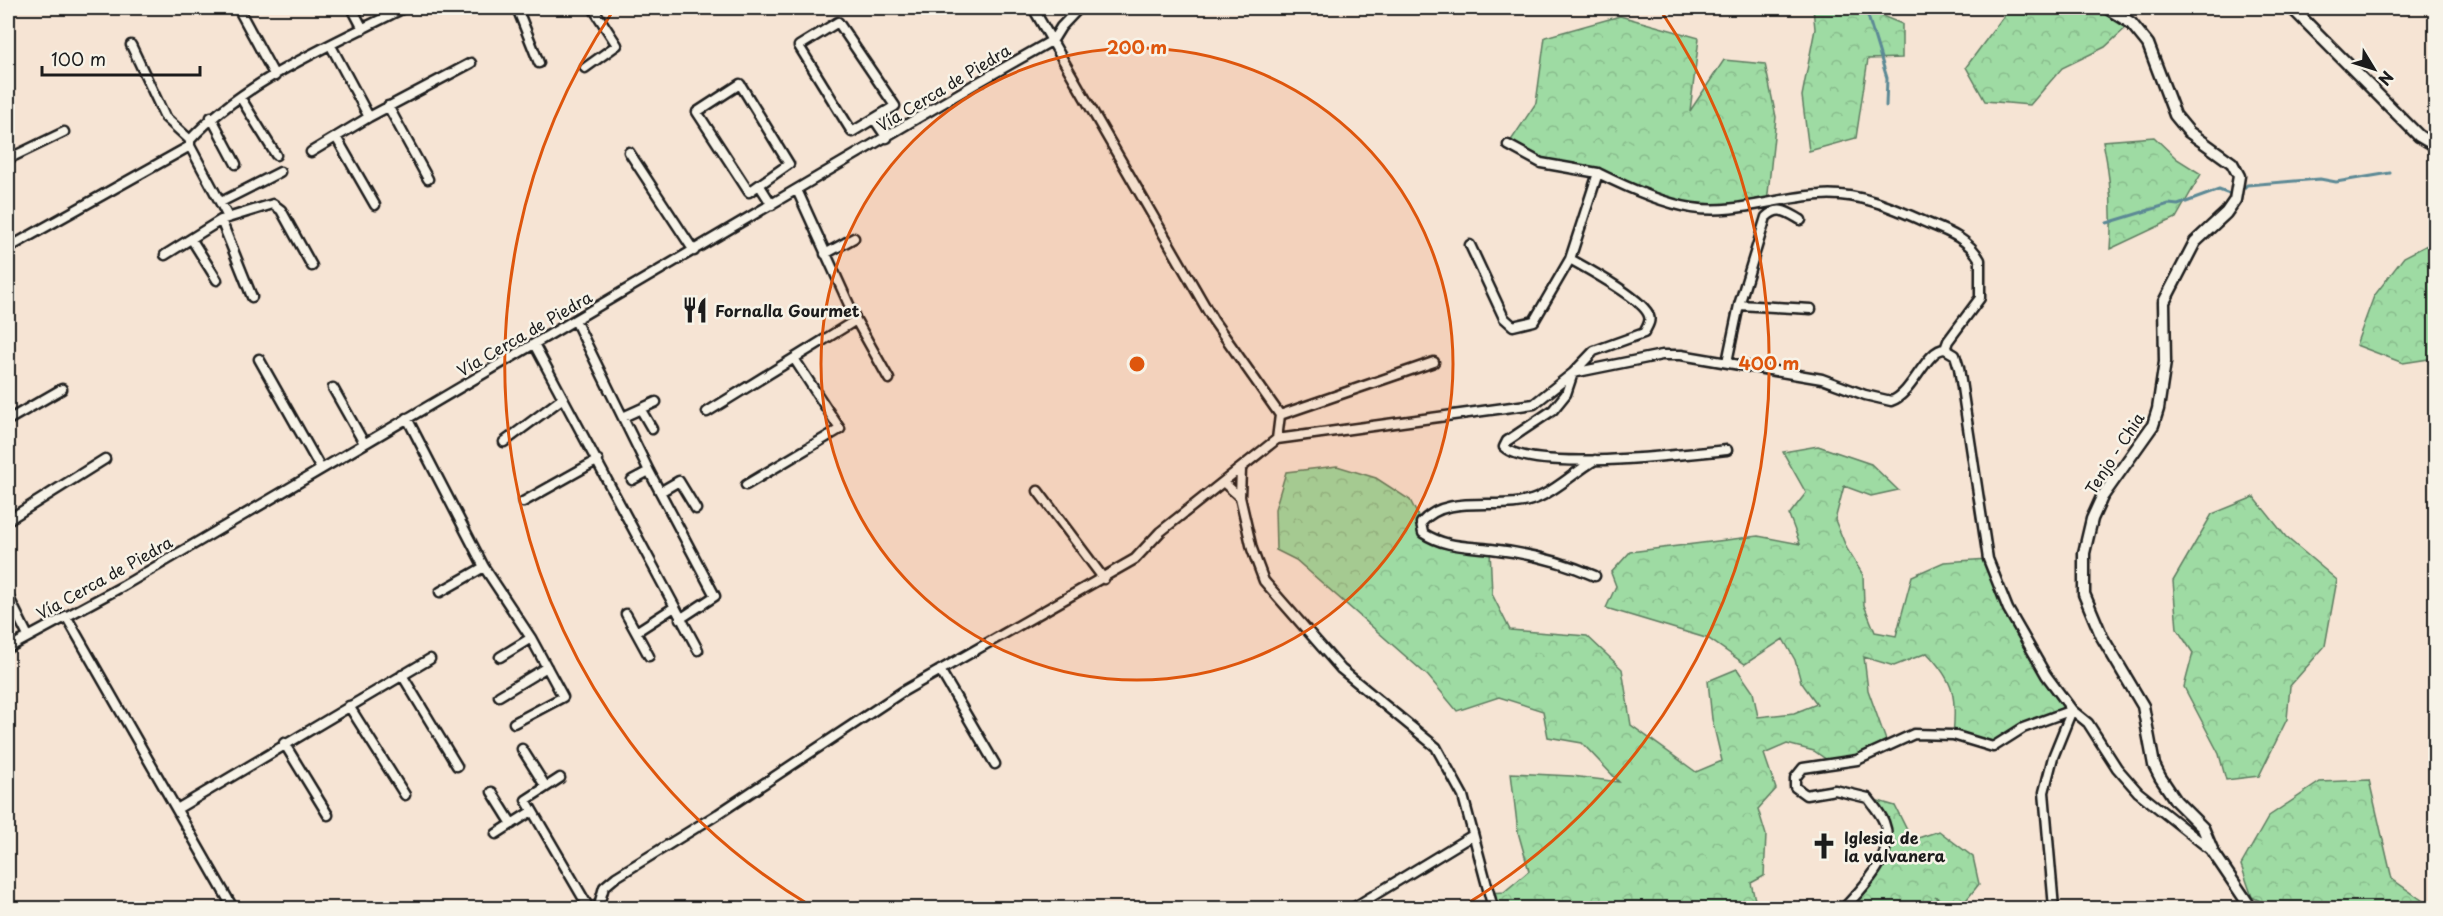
<svg xmlns="http://www.w3.org/2000/svg" width="2443" height="916" viewBox="0 0 2443 916" font-family="'Playpen Sans',sans-serif">
	<style>
		.forest { fill: url(#forest-crowns); stroke: #5d7c60; stroke-width: 1.5 }
		.lines { fill: none; stroke-linecap: round; stroke-linejoin: round }
		.stream { stroke: #5c8995; stroke-width: 3 }
		.minor-casing { stroke: #1c1c1c; stroke-width: 13 }
		.tertiary-casing { stroke: #1c1c1c; stroke-width: 15 }
		.minor { stroke: #f7f3e8; stroke-width: 8 }
		.tertiary { stroke: #f7f3e8; stroke-width: 10 }
		.ring { fill: none; stroke: #de560d; stroke-width: 3 }
		.labels { text-anchor: middle; dominant-baseline: central; stroke-width: 5; stroke-linejoin: round; paint-order: stroke }
		.street-label { font-size: 16px; fill: #1c1c1c; stroke: #f7f3e8 }
		.poi-label { font-size: 16px; font-weight: bold; fill: #1c1c1c; stroke: #f7f3e8; text-anchor: start }
		.centre { fill: #de560d; stroke: #f7f3e8; stroke-width: 3 }
		.ring-label { font-size: 18px; text-anchor: middle; font-weight: bold; fill: #de560d; stroke: #f7f3e8; stroke-width: 5; stroke-linejoin: round; paint-order: stroke }
	</style>
	<defs>
		<pattern id="forest-crowns" width="20" height="18" patternUnits="userSpaceOnUse" patternTransform="scale(1.5)"><rect width="20" height="18" fill="#9edba3"/><path d="M2 6a3 3 0 1 1 6 0M12 15a3 3 0 1 1 6 0" fill="none" stroke="#88bb8c"/></pattern>
	</defs>
	<rect width="100%" height="100%" fill="#f6e4d4"/>
	<filter id="ink" filterUnits="userSpaceOnUse"><feTurbulence type="fractalNoise" baseFrequency=".0167" numOctaves="2"/><feDisplacementMap in="SourceGraphic" scale="12" xChannelSelector="R" yChannelSelector="G"/><feConvolveMatrix kernelMatrix="1 2 1 2 8 2 1 2 1" color-interpolation-filters="sRGB"/></filter>
	<g filter="url(#ink)">
		<!-- forest -->
		<path class="forest" d="M 1813,8 L 1863,8 L 1902,24 L 1902,58 L 1868,59 L 1856,138 L 1809,151 L 1802,96 L 1815,29 Z
			M 2007,8 L 2107,8 L 2131,23 L 2105,47 L 2062,68 L 2030,105 L 1985,101 L 1966,67 L 2003,17 Z
			M 1620,16 L 1699,38 L 1690,111 L 1724,60 L 1765,64 L 1776,117 L 1767,203 L 1692,208 L 1625,183 L 1541,163 L 1508,145 L 1536,103 L 1545,37 Z
			M 2154,137 L 2177,159 L 2201,174 L 2176,218 L 2110,249 C 2113,211 2111,179 2103,141 Z
			M 2435,241 L 2435,358 L 2403,363 L 2356,345 L 2374,296 L 2404,257 Z
			M 1818,446 L 1871,464 L 1898,490 L 1871,496 L 1844,486 L 1835,520 L 1847,549 L 1863,575 L 1864,605 L 1875,632 L 1896,636 L 1912,576 L 1944,562 L 1988,559 L 2008,609 L 2072,710 L 2023,728 L 1993,747 L 1953,735 C 1957,697 1954,681 1927,653 L 1894,666 L 1864,657 L 1868,690 L 1888,746 L 1833,764 L 1814,751 L 1787,744 L 1764,754 L 1776,789 L 1758,809 L 1766,835 L 1764,876 L 1751,883 L 1757,908 L 1493,908 L 1489,893 L 1504,892 L 1529,871 L 1518,832 L 1511,773 L 1572,776 L 1619,782 L 1582,743 L 1548,737 L 1543,711 L 1499,697 L 1457,711 L 1428,676 L 1296,560 L 1276,550 L 1275,509 L 1286,472 L 1337,466 L 1376,478 L 1410,500 L 1429,537 L 1490,549 L 1492,594 L 1510,630 L 1587,636 L 1622,669 L 1631,725 L 1696,772 L 1722,761 L 1712,719 L 1708,681 L 1737,669 L 1753,692 L 1758,717 L 1794,713 L 1817,704 L 1801,682 L 1795,660 L 1783,639 L 1745,664 L 1709,639 L 1606,608 L 1616,586 L 1611,573 L 1630,552 L 1758,536 L 1800,544 L 1789,515 L 1806,493 L 1783,452 Z
			M 2254,497 L 2286,537 L 2337,580 L 2325,646 L 2290,686 L 2287,719 L 2259,776 L 2226,780 L 2219,754 L 2184,687 L 2193,653 L 2177,629 L 2173,581 L 2212,514 Z
			M 2369,780 L 2392,879 L 2433,908 L 2274,908 L 2252,897 L 2241,865 L 2269,816 L 2320,782 Z
			M 1868,798 L 1895,806 L 1912,840 L 1939,831 L 1973,857 L 1979,884 L 1960,908 L 1952,908 L 1935,896 L 1942,908 L 1844,908 C 1862,888 1896,851 1884,822 C 1881,813 1873,805 1868,798 Z"/>
		<g class="lines">
			<!-- stream -->
			<path class="stream" d="M 1872,8 L 1868,16 L 1887,78 L 1886,106
				M 2238,194 L 2247,185 L 2320,179 L 2336,182 L 2390,173
				M 2107,223 L 2169,204 L 2178,205 L 2219,190 L 2232,195"/>
			<!-- minor casing -->
			<g class="minor-casing">
				<path id="minor" d="M 238,8 L 275,76
					M 352,8 L 363,29
					M 517,8 L 539,63
					M 838,22 L 895,106 L 852,132 L 799,46 Z
					M 1053,40 L 1061,27 L 1079,8
					M 131,45 L 165,117 L 190,140
					M 331,46 L 369,117
					M 585,68 L 617,45 L 593,8
					M 740,84 L 789,164 L 749,192 L 697,112 Z
					M 240,97 L 276,155
					M 388,106 L 428,179
					M 211,117 L 236,164
					M 874,119 L 887,138
					M 336,137 L 375,205
					M 1508,145 L 1541,163 L 1598,173
					M 190,146 L 228,217
					M 311,152 L 369,117 L 471,63
					M 629,152 L 694,251
					M 8,159 L 64,132
					M 760,186 L 772,205
					M 221,202 L 280,172
					M 221,220 L 252,297
					M 192,240 L 217,280
					M 1470,245 L 1504,318 L 1513,326 L 1534,321 L 1570,259
					M 8,248 L 190,146 L 190,140 C 244,81 333,44 404,8
					M 825,254 L 854,238
					M 165,255 L 221,220 L 273,204 L 281,210 L 312,266
					M 1739,305 L 1811,309
					M 575,320 L 649,471 L 715,596 L 680,619
					M 856,320 L 889,379
					M 534,344 L 698,650
					M 259,359 L 321,469
					M 1727,362 L 1739,305 L 1766,217 C 1779,205 1787,212 1801,220
					M 333,388 L 364,443
					M 641,410 L 652,429
					M 707,412 L 856,320 L 797,190
					M 1280,415 L 1434,362
					M 623,417 L 656,402
					M 407,418 L 484,567 L 531,638 L 563,697 L 514,723
					M 8,420 L 62,389
					M 1277,439 L 1534,404 L 1573,373 L 1662,355 L 1681,355 L 1822,379 L 1865,395 L 1891,401 C 1913,394 1926,349 1945,349 L 1955,355 L 1959,368 L 1988,559 L 2008,609 L 2046,675 L 2072,710 L 2088,723 L 2117,768 L 2138,792 L 2212,851
					M 504,442 L 563,398
					M 1727,450 C 1684,454 1533,473 1504,447 L 1507,441 L 1553,410 L 1566,394 L 1573,373 L 1594,351 L 1644,333 C 1647,327 1651,322 1649,316 C 1645,300 1586,268 1570,259 L 1598,173 C 1624,186 1663,203 1692,208 C 1734,215 1778,197 1820,195 C 1857,192 1892,207 1925,222 C 1947,231 1968,238 1980,260 L 1980,298 L 1948,341 L 1945,349
					M 1241,469 L 1240,497 L 1252,549 L 1264,581 L 1341,669 L 1436,747 L 1463,796 L 1493,908
					M 632,480 L 649,471
					M 1223,482 L 1240,497
					M 746,485 L 840,429 L 795,360
					M 1038,491 L 1104,579
					M 660,492 L 679,481 L 696,509
					M 523,502 L 598,460
					M 8,520 L 105,459
					M 1595,576 C 1561,561 1527,553 1491,549 C 1467,546 1444,547 1423,533 L 1421,523 C 1448,491 1502,513 1537,498 C 1557,490 1576,471 1595,460
					M 440,592 L 484,567
					M 8,596 L 28,636
					M 626,614 L 649,656
					M 66,616 L 233,908
					M 636,632 L 673,608
					M 8,648 L 123,586 L 977,83 L 1053,40
					M 500,657 L 531,638
					M 940,670 L 995,764
					M 402,675 L 457,766
					M 499,696 L 547,667
					M 349,706 L 405,795
					M 284,743 L 328,815
					M 522,749 L 546,787
					M 560,778 L 526,800 L 589,908
					M 492,792 L 512,824
					M 177,809 L 430,659
					M 496,834 L 532,811
					M 598,908 L 604,887 L 616,877 L 718,814 L 902,692 L 1135,559 L 1160,532 L 1277,439 L 1280,415 L 1213,320 L 1033,8
					M 1353,908 L 1473,835
					M 1844,908 C 1864,886 1897,855 1884,822 C 1881,814 1873,805 1868,798 L 1835,790 L 1806,795 L 1795,787 L 1795,778 L 1803,768 L 1857,760 L 1914,734 L 1953,735 L 1993,747 L 2023,728 L 2072,710
					M 2054,908 L 2044,792 L 2053,757 L 2072,710"/>
			</g>
			<!-- tertiary casing -->
			<g class="tertiary-casing">
				<path id="tertiary" d="M 2107,8 L 2131,23 L 2148,44 L 2175,115 L 2189,132 L 2232,163 L 2239,176 L 2235,200 L 2226,213 L 2195,242 L 2164,302 L 2165,362 L 2158,409 L 2153,425 L 2102,497 L 2092,519 L 2084,553 L 2084,594 L 2102,637 L 2143,706 L 2154,765 L 2160,777 L 2176,801 L 2203,828 L 2213,852 L 2251,908
					M 2292,8 L 2419,136 L 2436,146"/>
			</g>
			<!-- minor -->
			<use href="#minor" class="minor"/>
			<!-- tertiary -->
			<use href="#tertiary" class="tertiary"/>
		</g>
	</g>
	<!-- distance rings -->
	<circle cx="1137" cy="364" r="316" fill="#de560d" fill-opacity=".12"/>
	<g class="ring">
		<circle cx="1137" cy="364" r="316"/>
		<path d="M811 906A632 632 0 0 1 613 11M1661 11A632 632 0 0 1 1463 906"/>
	</g>
	<!-- icons -->
	<defs>
		<g id="restaurant-bare" transform="scale(2.07)"><path d="M-5-6h1v4h1v-4h1v4h1v-4h1v5L-1.5 .5V6h-2V.5L-5-1ZM5-6V6H3V1.5H1.5Q1.5-4 5-6Z" fill="#1c1c1c" stroke="#f7f3e8" stroke-width="2.5" paint-order="stroke"/></g>
		<g id="church-bare" transform="scale(2.07)"><path d="M-1.2-6h2.4v3.5h3.3v2.4h-3.3V6h-2.4V-.1h-3.3v-2.4h3.3Z" fill="#1c1c1c" stroke="#f7f3e8" stroke-width="2.5" paint-order="stroke"/></g>
	</defs>
	<g fill-rule="evenodd">
		<use href="#restaurant-bare" x="695" y="310"/>
		<use href="#church-bare" x="1824" y="846"/>
	</g>
	<g class="labels">
		<!-- street labels -->
		<g class="street-label">
			<text transform="translate(943 87) rotate(-31)">Vía Cerca de Piedra</text>
			<text transform="translate(524 333) rotate(-30)">Vía Cerca de Piedra</text>
			<text transform="translate(2114 453) rotate(-57)">Tenjo - Chia</text>
			<text transform="translate(104 577) rotate(-29)">Vía Cerca de Piedra</text>
		</g>
		<!-- poi labels -->
		<g class="poi-label">
			<text x="715" y="310">Fornalla Gourmet</text>
			<text x="1844" y="837">Iglesia de<tspan x="1844" dy="18">la valvanera</tspan></text>
		</g>
	</g>
	<circle cx="1137" cy="364" r="9" class="centre"/>
	<g class="ring-label">
		<text x="1137" y="54">200 m</text>
		<text x="1769" y="370">400 m</text>
	</g>
	<!-- margin -->
	<rect width="2443" height="916" fill="none" stroke="#f7f3e8" stroke-width="30"/>
	<rect x="15" y="15" width="2413" height="886" fill="none" stroke="#1c1c1c" stroke-width="2" filter="url(#ink)"/>
	<!-- north arrow -->
	<g transform="translate(2374 69) rotate(128)" stroke="#f7f3e8" stroke-width="4.5" paint-order="stroke">
	<path d="M0-4.5L10 22L0 15L-10 22Z" fill="#1c1c1c"/>
	<text y="-9" font-size="16" font-weight="bold" text-anchor="middle" fill="#1c1c1c">N</text>
	</g>
	<!-- scale -->
	<path d="M42 66v9h158v-9" fill="none" stroke="#1c1c1c" stroke-width="3"/>
	<text x="51" y="66" font-size="18" fill="#1c1c1c" stroke="#f7f3e8" stroke-width="4.5" paint-order="stroke">100 m</text>
</svg>
